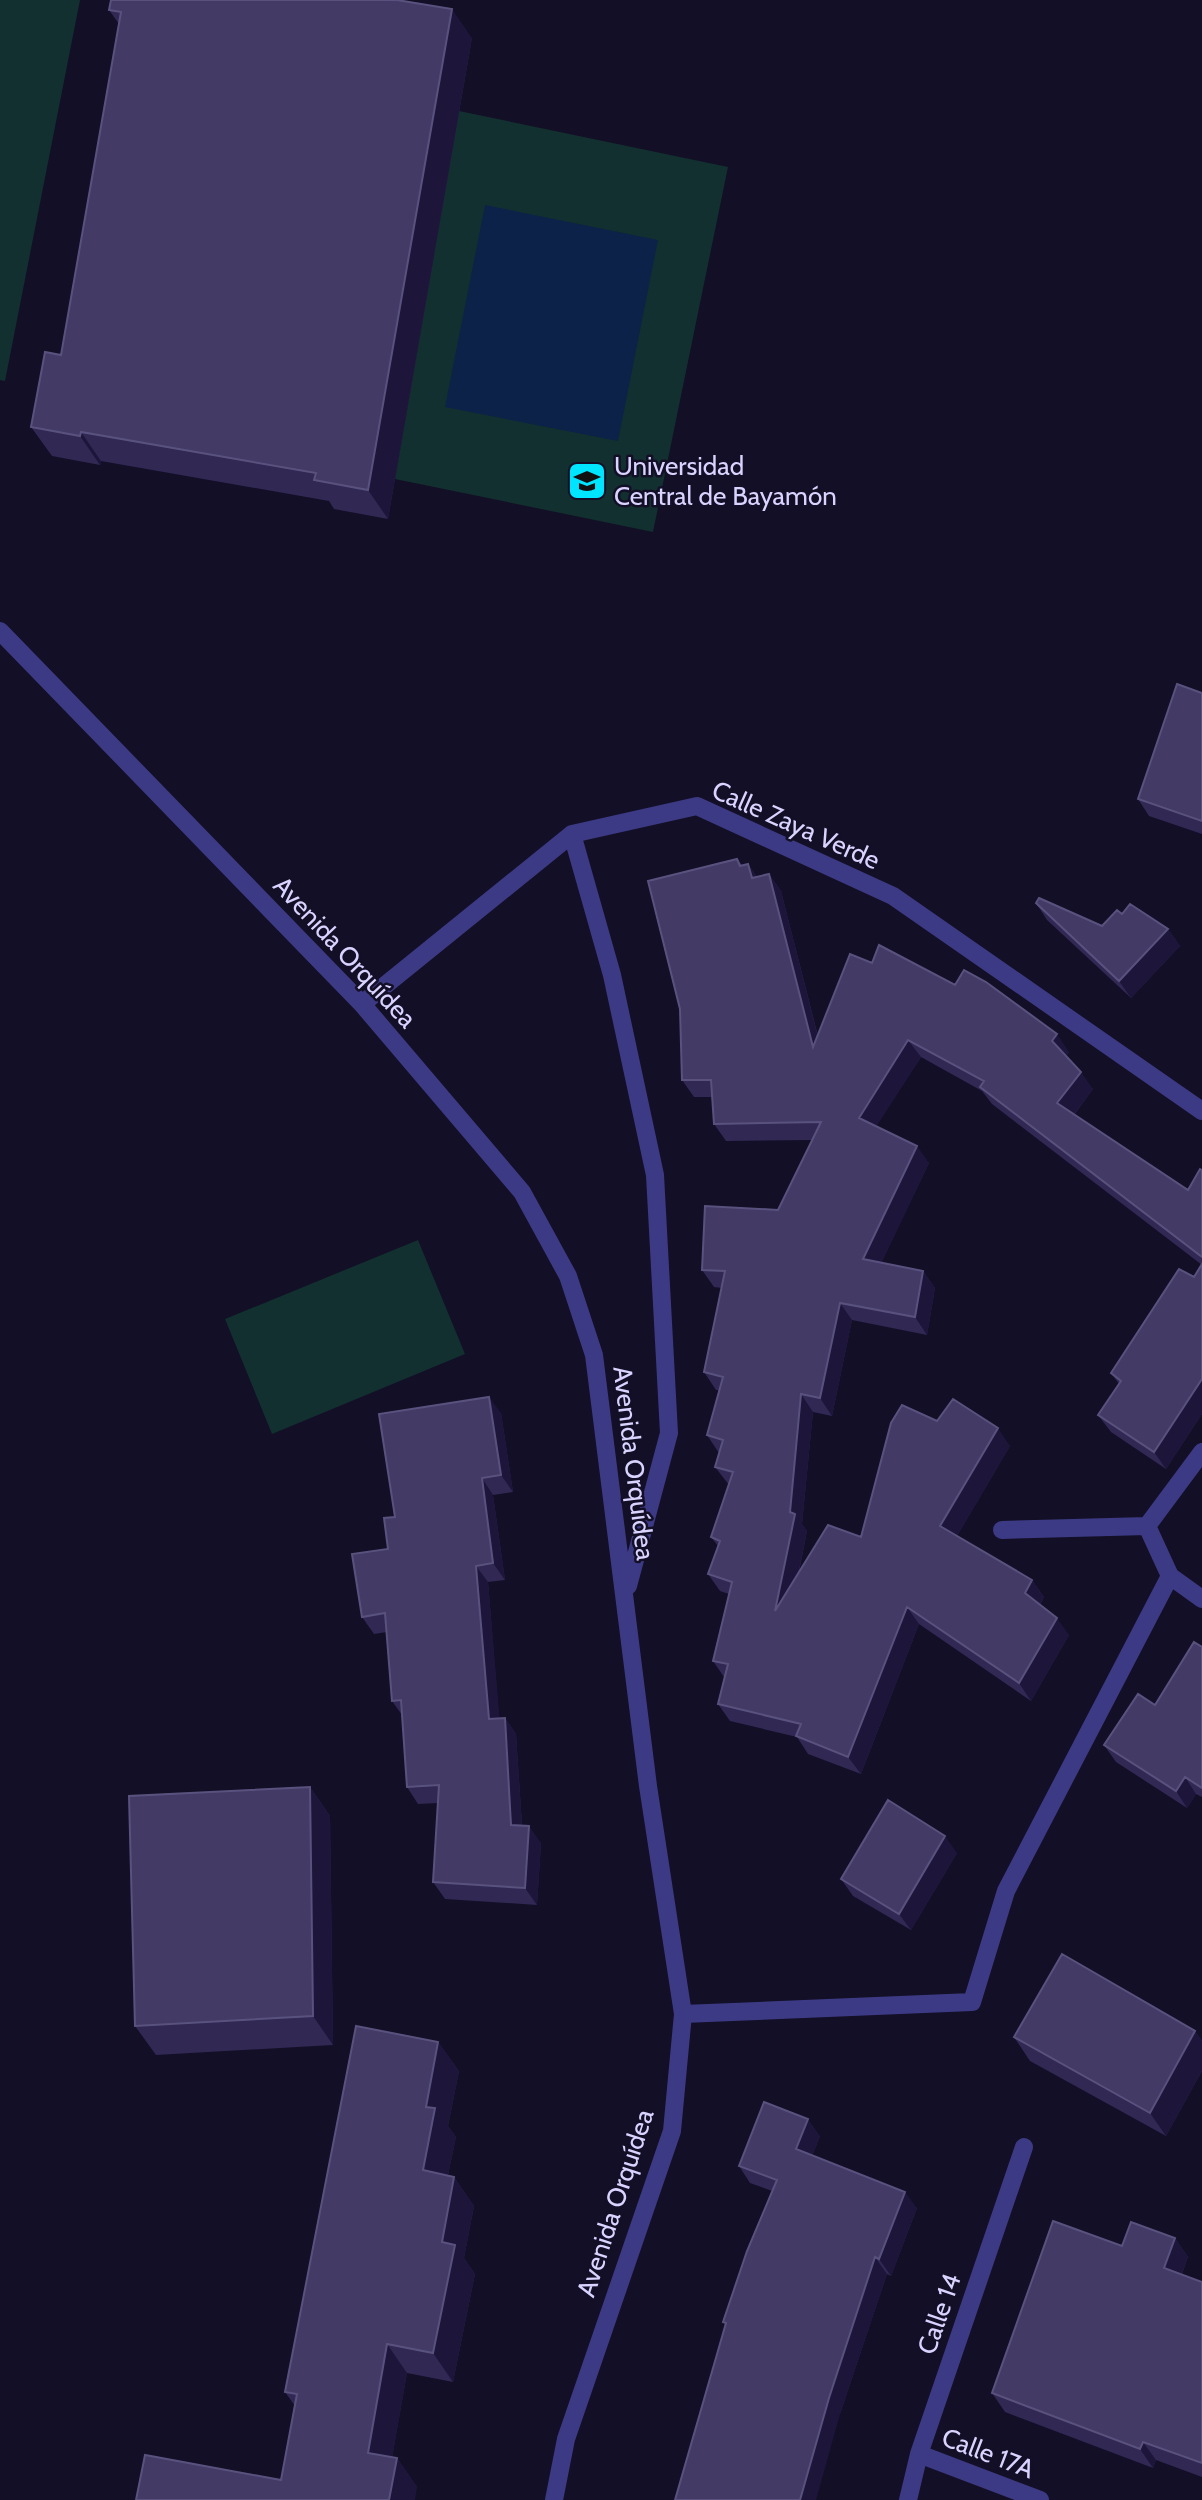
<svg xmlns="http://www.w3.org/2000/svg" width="1202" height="2500" viewBox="0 0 1202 2500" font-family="Cabin,sans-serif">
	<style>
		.green { fill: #12302f }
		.water { fill: #0c2248 }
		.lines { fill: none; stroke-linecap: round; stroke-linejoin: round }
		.minor { stroke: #3d3a85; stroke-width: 18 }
		.wall { fill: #312854 }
		.shaded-wall { fill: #1d163a }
		.building { fill: #433a66; stroke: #5a527e; stroke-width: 2 }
		.labels { text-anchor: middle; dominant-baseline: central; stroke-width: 5; stroke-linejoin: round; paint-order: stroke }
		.poi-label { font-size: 26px; fill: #d9d4ff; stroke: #130f26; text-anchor: start }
		.street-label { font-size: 26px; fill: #d9d4ff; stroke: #130f26 }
	</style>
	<rect width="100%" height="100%" fill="#130f26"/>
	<!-- green -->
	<path class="green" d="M 0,0 L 80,0 L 5,381 L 0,380 Z
		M 459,111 L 728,167 L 653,532 L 395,479 Z
		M 418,1240 L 465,1354 L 272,1434 L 225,1319 Z"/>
	<!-- water -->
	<path class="water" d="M 485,205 L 658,240 L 618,441 L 445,407 Z"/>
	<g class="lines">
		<!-- minor -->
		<path class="minor" d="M 0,631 L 362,1004 L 522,1192 L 568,1276 L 594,1355 L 648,1786 L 683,2014 L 672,2131 L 566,2439 L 554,2500
			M 572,834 L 612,975 L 655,1175 L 669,1433 L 628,1586
			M 362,1004 L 572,834 L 697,806 L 893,896 L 1202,1111
			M 1002,1530 L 1147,1526 L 1202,1452
			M 1170,1576 L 1202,1599
			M 683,2014 L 972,2002 L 1006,1891 L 1170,1576 L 1147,1526
			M 919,2454 L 1040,2500
			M 908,2500 L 919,2454 L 1024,2147"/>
	</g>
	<!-- wall -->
	<path class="wall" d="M 109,10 L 472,38 L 388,519 L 334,509 L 329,501 L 101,461 L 100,465 L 52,456 L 31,427 L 61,355 L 119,24 Z
		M 1202,693 L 1202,834 L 1149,816 L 1138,799 Z
		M 737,859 L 742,865 L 748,864 L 757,877 L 769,874 L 781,891 L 818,1036 L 850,954 L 1069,1052 L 1066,1056 L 1093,1089 L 1074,1115 L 1188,1190 L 1202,1170 L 1202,1414 L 1166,1469 L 1111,1432 L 1098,1415 L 1119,1384 L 1111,1373 L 1194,1277 L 1202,1265 L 992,1104 L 982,1091 L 921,1057 L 876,1126 L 929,1163 L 881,1263 L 923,1271 L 935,1288 L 927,1335 L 852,1320 L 832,1416 L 813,1412 L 802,1524 L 807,1531 L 799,1572 L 861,1537 L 937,1421 L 1010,1446 L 957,1536 L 1032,1580 L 1044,1597 L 1040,1605 L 1069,1635 L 1031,1701 L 919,1624 L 861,1774 L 808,1754 L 797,1737 L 730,1721 L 718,1704 L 724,1677 L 713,1661 L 729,1594 L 720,1591 L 708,1574 L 718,1546 L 711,1537 L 729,1485 L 715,1467 L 719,1453 L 707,1435 L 719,1390 L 716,1390 L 704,1372 L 722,1288 L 714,1287 L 702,1270 L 778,1210 L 813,1140 L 726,1141 L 714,1124 L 712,1097 L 694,1097 L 682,1080 L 680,1009 Z
		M 1036,903 L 1102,926 L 1122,914 L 1168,929 L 1180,946 L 1131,998 L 1047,920 Z
		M 501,1413 L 513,1492 L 493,1495 L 505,1580 L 488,1582 L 499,1718 L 505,1718 L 516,1734 L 522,1825 L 541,1843 L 537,1905 L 445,1899 L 433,1882 L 438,1803 L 418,1804 L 407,1787 L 402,1715 L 392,1701 L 387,1632 L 374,1634 L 362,1617 L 388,1549 L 395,1517 Z
		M 1202,1647 L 1202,1797 L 1196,1794 L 1187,1808 L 1116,1762 L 1104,1745 L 1155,1705 Z
		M 310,1787 L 330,1816 L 333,2045 L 156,2055 L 135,2026 Z
		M 957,1853 L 911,1930 L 853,1896 L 841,1879 Z
		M 1195,2031 L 1202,2041 L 1202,2071 L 1166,2136 L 1030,2061 L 1014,2037 Z
		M 438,2042 L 459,2071 L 448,2126 L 456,2137 L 448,2175 L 454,2177 L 474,2206 L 464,2258 L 475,2274 L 453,2382 L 407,2373 L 392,2457 L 397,2458 L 417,2487 L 281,2480 L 295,2406 L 285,2392 Z
		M 820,2136 L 812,2156 L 917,2208 L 891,2276 L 887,2274 L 840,2414 L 726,2325 L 723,2322 L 772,2191 L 750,2183 L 739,2166 Z
		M 1175,2238 L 1188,2257 L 1182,2274 L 1202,2282 L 1202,2477 L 1156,2460 L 1153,2468 L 1005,2412 L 992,2393 L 1122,2246 Z"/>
	<!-- shaded-wall -->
	<path class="shaded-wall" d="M 452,9 L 472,38 L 388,519 L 368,490 Z
		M 81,432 L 101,461 L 100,465 L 80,436 Z
		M 748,864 L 760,881 L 752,878 Z
		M 769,874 L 781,891 L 825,1065 L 813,1047 Z
		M 1168,929 L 1180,946 L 1131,998 L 1119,981 Z
		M 1057,1034 L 1069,1052 L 1064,1058 L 1052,1041 Z
		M 908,1040 L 921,1057 L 871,1135 L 859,1118 Z
		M 1081,1072 L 1093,1089 L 1069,1121 L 1057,1103 Z
		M 917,1146 L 929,1163 L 875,1277 L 863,1259 Z
		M 923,1271 L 935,1288 L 927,1335 L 915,1317 Z
		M 840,1303 L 852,1320 L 832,1416 L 820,1398 Z
		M 1202,1379 L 1202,1414 L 1166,1469 L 1154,1452 Z
		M 801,1394 L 813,1412 L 802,1524 L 807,1531 L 787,1628 L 775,1611 L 790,1512 Z
		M 489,1397 L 501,1413 L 513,1492 L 501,1475 Z
		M 998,1428 L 1010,1446 L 953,1543 L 940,1526 Z
		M 482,1478 L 493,1495 L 505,1580 L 493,1563 Z
		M 476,1566 L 488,1582 L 501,1735 L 489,1719 Z
		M 1032,1580 L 1044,1597 L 1037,1610 L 1025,1593 Z
		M 907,1607 L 919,1624 L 861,1774 L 848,1757 Z
		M 1057,1618 L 1069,1635 L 1031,1701 L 1019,1683 Z
		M 505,1718 L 516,1734 L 523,1841 L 511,1825 Z
		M 1185,1777 L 1196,1794 L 1187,1808 L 1176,1791 Z
		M 310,1787 L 330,1816 L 333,2045 L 313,2016 Z
		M 529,1826 L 541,1843 L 537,1905 L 525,1888 Z
		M 945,1836 L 957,1853 L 911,1930 L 899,1914 Z
		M 1195,2031 L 1202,2041 L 1202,2071 L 1166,2136 L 1150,2113 Z
		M 438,2042 L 459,2071 L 448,2126 L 456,2137 L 443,2199 L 423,2170 L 426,2107 Z
		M 808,2119 L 820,2136 L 808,2166 L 796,2149 Z
		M 454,2177 L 474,2206 L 464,2258 L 475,2274 L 453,2382 L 433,2353 L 442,2242 Z
		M 905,2192 L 917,2208 L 891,2276 L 879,2259 Z
		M 1175,2238 L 1188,2257 L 1177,2287 L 1164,2268 Z
		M 875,2257 L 887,2274 L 840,2414 L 816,2500 L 800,2500 L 829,2398 Z
		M 387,2344 L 407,2373 L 388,2482 L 368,2453 Z
		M 1143,2442 L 1156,2460 L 1153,2468 L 1140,2449 Z
		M 397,2458 L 417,2487 L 415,2500 L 389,2500 Z"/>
	<!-- building -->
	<path class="building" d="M 111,0 L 397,0 L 452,9 L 368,490 L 314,480 L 316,473 L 81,432 L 80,436 L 31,427 L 45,352 L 61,355 L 121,12 L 109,10 Z
		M 1177,684 L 1202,693 L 1202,821 L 1138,799 Z
		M 737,859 L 740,866 L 748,864 L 752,878 L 769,874 L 813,1047 L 850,954 L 872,963 L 879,945 L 955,985 L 964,970 L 986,982 L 1057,1034 L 1052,1041 L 1081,1072 L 1057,1103 L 1188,1190 L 1200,1169 L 1202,1170 L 1202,1257 L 980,1087 L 984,1081 L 908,1040 L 859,1118 L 917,1146 L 863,1259 L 923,1271 L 915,1317 L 840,1303 L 820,1398 L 801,1394 L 790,1512 L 795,1514 L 775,1611 L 828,1525 L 861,1537 L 891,1423 L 902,1405 L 937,1421 L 953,1399 L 998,1428 L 940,1526 L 1032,1580 L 1025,1593 L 1057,1618 L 1019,1683 L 907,1607 L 848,1757 L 796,1736 L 801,1724 L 718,1704 L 728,1664 L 713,1661 L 732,1582 L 708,1574 L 720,1541 L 711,1537 L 733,1472 L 715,1467 L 723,1440 L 707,1435 L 723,1377 L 704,1372 L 725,1271 L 702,1270 L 705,1206 L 778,1210 L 821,1122 L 714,1124 L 711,1080 L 682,1080 L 680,1009 L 648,881 Z
		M 1039,898 L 1102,926 L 1117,910 L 1122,914 L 1130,904 L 1168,929 L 1119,981 L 1036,903 Z
		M 1202,1264 L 1202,1379 L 1154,1452 L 1098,1415 L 1121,1381 L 1111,1373 L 1179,1269 L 1194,1277 Z
		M 489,1397 L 501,1475 L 482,1478 L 493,1563 L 476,1566 L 489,1719 L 505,1718 L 511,1825 L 529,1826 L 525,1888 L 433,1882 L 439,1785 L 407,1787 L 401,1700 L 392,1701 L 385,1613 L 362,1617 L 352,1554 L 388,1549 L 384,1518 L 395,1517 L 379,1414 Z
		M 1194,1642 L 1202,1647 L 1202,1788 L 1185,1777 L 1176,1791 L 1104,1745 L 1138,1694 L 1155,1705 Z
		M 310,1787 L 313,2016 L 135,2026 L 129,1796 Z
		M 888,1800 L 945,1836 L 899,1914 L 841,1879 Z
		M 1062,1954 L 1195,2031 L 1150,2113 L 1014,2037 Z
		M 356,2026 L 438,2042 L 426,2107 L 435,2108 L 423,2170 L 454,2177 L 442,2242 L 455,2245 L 433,2353 L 387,2344 L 368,2453 L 397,2458 L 389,2500 L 136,2500 L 145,2455 L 281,2480 L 297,2394 L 285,2392 Z
		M 764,2102 L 808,2119 L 796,2149 L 905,2192 L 879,2259 L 875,2257 L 829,2398 L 800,2500 L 675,2500 L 726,2323 L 723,2322 L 747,2251 L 777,2180 L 739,2166 Z
		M 1053,2221 L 1122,2246 L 1131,2222 L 1175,2238 L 1164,2268 L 1202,2282 L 1202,2463 L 1143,2442 L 1140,2449 L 992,2393 Z"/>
	<!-- icons -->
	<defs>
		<g id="university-square" transform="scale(2.0125)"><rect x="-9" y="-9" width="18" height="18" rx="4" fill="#00e5ff" stroke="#130f26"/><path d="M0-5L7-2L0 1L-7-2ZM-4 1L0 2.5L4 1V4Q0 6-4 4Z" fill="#111"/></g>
	</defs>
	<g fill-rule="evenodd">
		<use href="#university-square" x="587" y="481"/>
	</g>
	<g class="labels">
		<!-- poi labels -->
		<g class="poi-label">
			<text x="614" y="466">Universidad<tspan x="614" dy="30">Central de Bayamón</tspan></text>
		</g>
		<!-- street labels -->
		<g class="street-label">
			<text transform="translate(796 825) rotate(24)">Calle Zaya Verde</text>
			<text transform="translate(345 952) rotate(47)">Avenida Orquídea</text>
			<text transform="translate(634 1463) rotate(83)">Avenida Orquídea</text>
			<text transform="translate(615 2203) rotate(-72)">Avenida Orquídea</text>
			<text transform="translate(939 2314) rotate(-71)">Calle 14</text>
			<text transform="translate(988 2453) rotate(21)">Calle 17A</text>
		</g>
	</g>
</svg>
